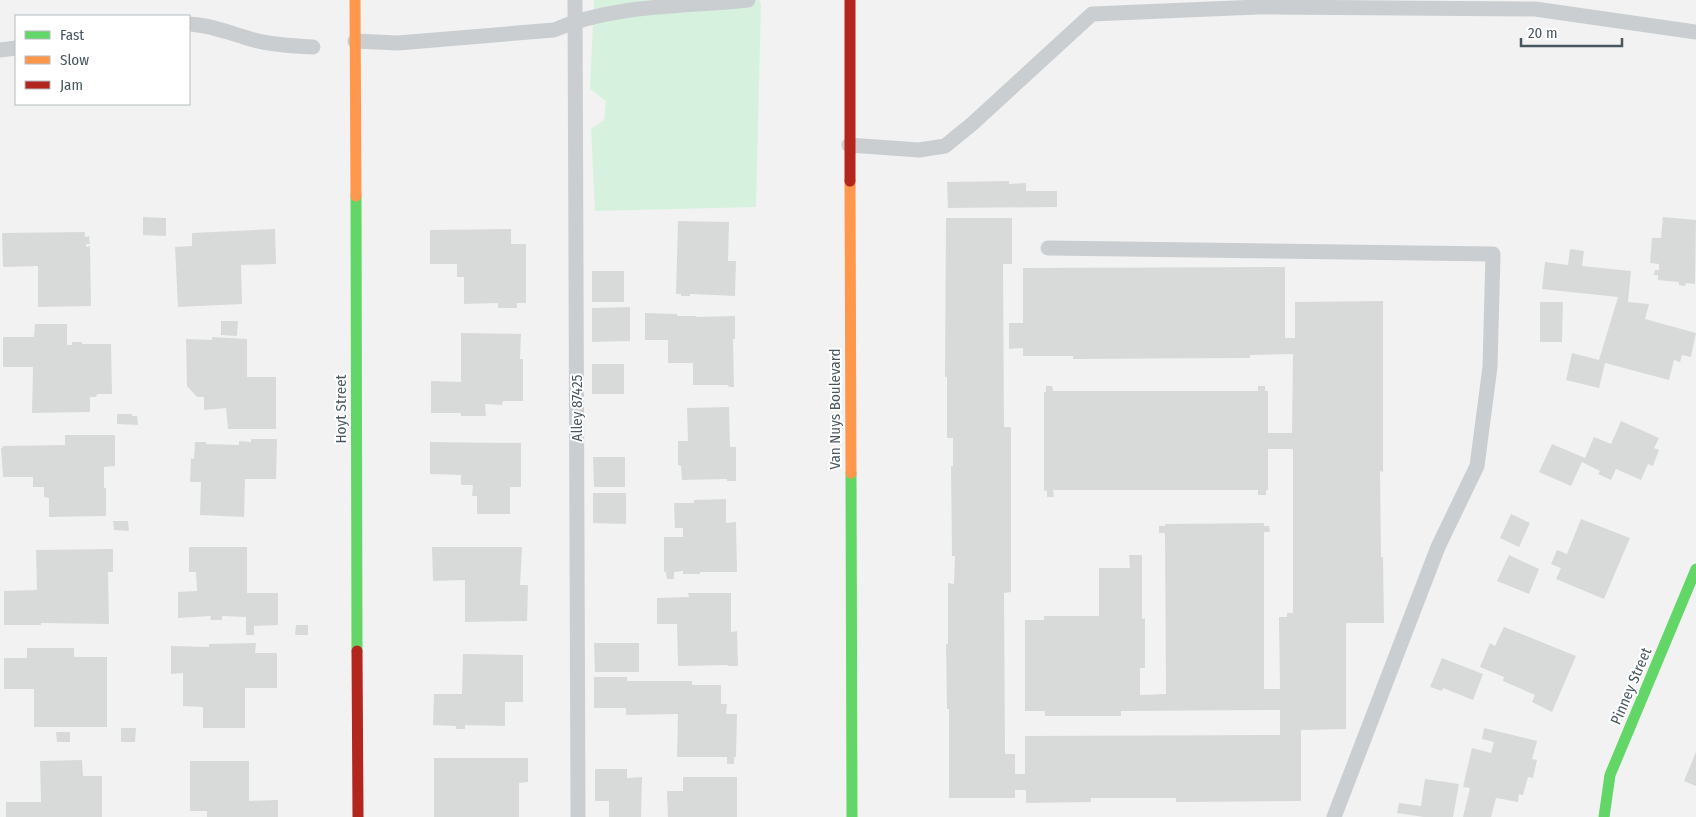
<svg xmlns="http://www.w3.org/2000/svg" width="1696" height="817" viewBox="0 0 1696 817" font-family="'Fira Sans Condensed',sans-serif">
	<style>
		.green { fill: #d6f2de }
		.building { fill: #d8dada }
		.lines { fill: none; stroke-linecap: round; stroke-linejoin: round }
		.lane { stroke: #cbced0; stroke-width: 15 }
		.fast { stroke: #63d668; stroke-width: 11 }
		.slow { stroke: #ff974d; stroke-width: 11 }
		.jam { stroke: #b3261e; stroke-width: 11 }
		.labels { text-anchor: middle; dominant-baseline: central; stroke-width: 4; stroke-linejoin: round; paint-order: stroke }
		.street-label { font-size: 15px; fill: #48575f; stroke: #fff }
	</style>
	<rect width="100%" height="100%" fill="#f2f2f2"/>
	<!-- green -->
	<path class="green" d="M 594,0 L 759,0 L 761,4 L 756,207 L 595,211 L 591,129 L 604,120 L 606,101 L 590,89 Z"/>
	<!-- building -->
	<path class="building" d="M 1009,181 L 1009,184 L 1026,183 L 1026,191 L 1057,191 L 1057,207 L 948,208 L 947,182 Z
		M 143,217 L 166,218 L 166,236 L 143,235 Z
		M 1663,217 L 1696,220 L 1695,284 L 1686,283 L 1685,286 L 1679,285 L 1679,282 L 1658,280 L 1658,275 L 1654,275 L 1655,270 L 1659,270 L 1659,264 L 1650,263 L 1652,238 L 1661,238 Z
		M 946,218 L 1012,218 L 1012,264 L 1003,264 L 1004,427 L 1011,427 L 1011,592 L 1004,593 L 1005,754 L 1015,754 L 1015,774 L 1025,774 L 1025,736 L 1280,735 L 1280,710 L 1121,711 L 1121,716 L 1045,716 L 1045,711 L 1025,711 L 1025,620 L 1044,620 L 1044,616 L 1099,616 L 1099,568 L 1130,568 L 1129,555 L 1142,555 L 1142,619 L 1145,618 L 1145,668 L 1140,668 L 1140,695 L 1166,694 L 1165,533 L 1159,533 L 1159,526 L 1165,526 L 1165,524 L 1264,523 L 1264,526 L 1269,526 L 1270,532 L 1264,532 L 1264,689 L 1280,689 L 1279,617 L 1287,617 L 1287,613 L 1293,613 L 1293,449 L 1268,449 L 1268,490 L 1266,490 L 1266,495 L 1258,495 L 1258,490 L 1053,490 L 1054,497 L 1047,497 L 1047,490 L 1044,491 L 1044,392 L 1046,392 L 1046,386 L 1052,386 L 1053,391 L 1258,391 L 1258,386 L 1265,386 L 1265,391 L 1268,391 L 1268,433 L 1292,433 L 1293,354 L 1250,355 L 1250,358 L 1073,359 L 1073,356 L 1023,356 L 1023,348 L 1009,349 L 1009,323 L 1023,323 L 1023,268 L 1285,267 L 1285,338 L 1295,338 L 1295,302 L 1383,301 L 1383,472 L 1380,471 L 1381,557 L 1383,557 L 1384,623 L 1346,623 L 1346,729 L 1301,730 L 1301,801 L 1176,802 L 1176,798 L 1091,798 L 1091,802 L 1026,803 L 1026,790 L 1015,790 L 1015,798 L 949,798 L 949,709 L 947,709 L 946,644 L 948,644 L 948,583 L 954,584 L 955,556 L 952,556 L 951,466 L 953,466 L 953,438 L 947,438 L 947,377 L 945,377 Z
		M 678,221 L 729,222 L 728,261 L 736,261 L 735,296 L 690,294 L 690,296 L 681,296 L 681,294 L 676,294 Z
		M 275,229 L 276,264 L 241,265 L 242,304 L 178,307 L 175,247 L 192,246 L 192,233 Z
		M 511,229 L 511,244 L 526,244 L 526,303 L 517,303 L 517,308 L 498,308 L 498,303 L 464,304 L 464,277 L 457,277 L 457,264 L 430,264 L 430,230 Z
		M 85,232 L 85,237 L 89,236 L 90,244 L 86,244 L 86,247 L 90,246 L 91,306 L 38,307 L 38,266 L 3,267 L 2,233 Z
		M 1570,249 L 1584,251 L 1582,266 L 1631,271 L 1628,302 L 1649,304 L 1645,319 L 1696,333 L 1691,357 L 1682,355 L 1680,362 L 1674,360 L 1669,380 L 1605,363 L 1599,388 L 1566,380 L 1572,353 L 1599,360 L 1618,297 L 1542,289 L 1545,262 L 1568,265 Z
		M 592,271 L 624,271 L 624,302 L 592,302 Z
		M 1540,302 L 1563,302 L 1562,342 L 1540,342 Z
		M 630,307 L 630,341 L 592,342 L 592,308 Z
		M 645,313 L 677,314 L 677,316 L 696,316 L 696,317 L 735,316 L 735,339 L 733,339 L 734,387 L 729,387 L 728,385 L 693,385 L 693,363 L 668,363 L 668,340 L 645,340 Z
		M 221,321 L 238,321 L 237,336 L 221,335 Z
		M 35,324 L 67,324 L 67,345 L 72,345 L 72,342 L 82,342 L 82,344 L 111,344 L 112,394 L 97,394 L 96,397 L 90,397 L 90,412 L 32,413 L 33,367 L 3,367 L 3,337 L 34,337 Z
		M 461,333 L 521,334 L 520,359 L 523,359 L 523,401 L 503,401 L 502,405 L 485,404 L 486,416 L 461,416 L 461,413 L 431,413 L 431,381 L 461,382 Z
		M 212,337 L 247,339 L 247,377 L 276,377 L 276,429 L 228,429 L 226,408 L 204,410 L 204,397 L 197,397 L 187,386 L 186,339 L 212,340 Z
		M 592,364 L 624,364 L 624,394 L 592,394 Z
		M 729,407 L 730,447 L 736,447 L 736,481 L 727,481 L 727,479 L 682,480 L 681,466 L 678,465 L 678,441 L 688,441 L 687,408 Z
		M 117,414 L 132,414 L 132,416 L 137,416 L 138,425 L 117,424 Z
		M 1621,421 L 1659,438 L 1654,448 L 1659,450 L 1653,466 L 1648,464 L 1641,480 L 1616,469 L 1611,480 L 1598,474 L 1600,471 L 1582,462 L 1571,486 L 1539,472 L 1552,444 L 1585,458 L 1594,437 L 1611,444 Z
		M 65,435 L 115,435 L 115,466 L 104,467 L 104,488 L 106,488 L 106,516 L 49,517 L 49,498 L 44,497 L 44,487 L 33,487 L 33,477 L 3,477 L 1,448 L 2,448 L 3,446 L 65,445 Z
		M 251,439 L 277,439 L 276,479 L 245,479 L 244,517 L 200,515 L 201,482 L 190,482 L 191,458 L 194,459 L 195,442 L 206,442 L 206,444 L 239,445 L 239,441 L 251,442 Z
		M 430,442 L 521,443 L 521,487 L 510,487 L 510,514 L 477,514 L 477,496 L 472,496 L 473,485 L 461,485 L 461,475 L 430,474 Z
		M 593,457 L 625,457 L 625,487 L 594,487 Z
		M 593,493 L 626,493 L 626,524 L 593,523 Z
		M 726,499 L 726,523 L 736,522 L 737,572 L 700,572 L 700,574 L 683,574 L 683,571 L 674,572 L 674,579 L 667,579 L 666,572 L 664,572 L 664,537 L 683,537 L 683,528 L 675,528 L 674,503 L 694,503 L 694,500 Z
		M 1511,514 L 1530,523 L 1519,547 L 1500,538 Z
		M 1581,519 L 1630,538 L 1604,599 L 1556,579 L 1561,568 L 1551,564 L 1557,550 L 1567,554 Z
		M 113,521 L 128,521 L 129,531 L 114,530 Z
		M 189,547 L 247,547 L 247,593 L 278,593 L 278,625 L 254,626 L 254,635 L 246,635 L 246,617 L 222,616 L 222,620 L 210,620 L 211,616 L 178,618 L 178,592 L 197,591 L 196,572 L 189,572 Z
		M 432,547 L 522,547 L 520,585 L 528,585 L 527,621 L 465,622 L 465,580 L 433,581 Z
		M 113,549 L 113,572 L 108,572 L 109,624 L 41,623 L 41,625 L 4,625 L 4,591 L 37,590 L 36,550 Z
		M 1509,555 L 1539,569 L 1529,594 L 1497,581 Z
		M 688,593 L 731,593 L 731,632 L 737,631 L 738,666 L 728,666 L 728,665 L 678,666 L 677,624 L 657,624 L 657,598 L 689,597 Z
		M 296,625 L 308,625 L 308,635 L 295,635 Z
		M 1504,627 L 1576,656 L 1552,712 L 1532,702 L 1535,695 L 1503,681 L 1504,677 L 1480,667 L 1490,643 L 1495,646 Z
		M 256,643 L 255,653 L 277,653 L 277,688 L 245,688 L 245,728 L 203,728 L 203,707 L 183,706 L 183,673 L 171,674 L 171,646 L 209,647 L 209,644 Z
		M 594,643 L 639,643 L 639,672 L 595,672 Z
		M 27,648 L 74,648 L 74,657 L 107,657 L 107,727 L 34,727 L 34,689 L 4,689 L 4,658 L 27,658 Z
		M 463,654 L 523,655 L 523,702 L 505,702 L 505,726 L 465,725 L 465,729 L 456,729 L 456,726 L 433,725 L 434,694 L 462,694 Z
		M 1442,658 L 1483,674 L 1473,700 L 1443,688 L 1442,691 L 1430,687 Z
		M 594,677 L 627,677 L 627,681 L 692,681 L 692,685 L 721,685 L 721,704 L 727,704 L 726,714 L 737,714 L 736,757 L 734,757 L 734,764 L 727,764 L 727,757 L 677,757 L 678,714 L 626,715 L 626,708 L 594,708 Z
		M 121,728 L 136,728 L 135,742 L 121,742 Z
		M 1484,728 L 1537,741 L 1532,759 L 1537,760 L 1533,778 L 1528,777 L 1523,795 L 1519,794 L 1518,802 L 1496,798 L 1491,817 L 1463,817 L 1470,788 L 1463,787 L 1472,748 L 1491,753 L 1494,742 L 1482,739 Z
		M 56,732 L 70,732 L 70,742 L 57,742 Z
		M 1696,752 L 1696,786 L 1684,781 Z
		M 434,758 L 528,758 L 528,782 L 519,783 L 519,817 L 434,817 Z
		M 82,760 L 83,776 L 102,776 L 102,817 L 6,817 L 6,802 L 41,802 L 40,761 Z
		M 190,761 L 249,761 L 249,801 L 278,800 L 278,817 L 207,817 L 207,811 L 190,811 Z
		M 595,769 L 627,769 L 627,778 L 642,777 L 641,817 L 609,817 L 609,801 L 595,801 Z
		M 683,777 L 737,777 L 737,817 L 668,817 L 667,791 L 683,791 Z
		M 1425,779 L 1459,784 L 1453,817 L 1424,817 L 1397,813 L 1399,803 L 1421,806 Z"/>
	<g class="lines">
		<!-- lane -->
		<path class="lane" d="M 575,0 L 578,817
			M 189,24 C 211,25 232,34 254,40 C 273,45 293,46 313,47
			M 355,41 L 398,43 L 554,30 C 613,4 684,7 748,0
			M 0,50 L 16,48
			M 849,145 L 919,150 L 945,146 L 972,124 L 1092,14 L 1258,7 L 1535,9 L 1696,32
			M 1048,248 L 1493,254 L 1490,367 L 1477,466 L 1438,547 L 1334,817"/>
		<!-- fast -->
		<path class="fast" d="M 356,196 L 357,651
			M 851,473 L 852,817
			M 1604,817 L 1610,775 L 1696,569"/>
		<!-- slow -->
		<path class="slow" d="M 355,0 L 356,196
			M 850,181 L 851,473"/>
		<!-- jam -->
		<path class="jam" d="M 850,0 L 850,181
			M 357,651 L 358,817"/>
	</g>
	<g class="labels">
		<!-- street labels -->
		<g class="street-label">
			<text transform="translate(577 408) rotate(-90)">Alley 87425</text>
			<text transform="translate(341 409) rotate(-90)">Hoyt Street</text>
			<text transform="translate(835 409) rotate(-90)">Van Nuys Boulevard</text>
			<text transform="translate(1631 686) rotate(-67)">Pinney Street</text>
		</g>
	</g>
	<!-- legend -->
	<rect x="15" y="15" width="175" height="90" fill="#ffffff" stroke="#b6bcbf"/>
	<rect x="25" y="31" width="25" height="8" fill="#63d668" stroke="#b6bcbf"/>
	<text x="60" y="40" font-size="15" fill="#48575f">Fast</text>
	<rect x="25" y="56" width="25" height="8" fill="#ff974d" stroke="#b6bcbf"/>
	<text x="60" y="65" font-size="15" fill="#48575f">Slow</text>
	<rect x="25" y="81" width="25" height="8" fill="#b3261e" stroke="#b6bcbf"/>
	<text x="60" y="90" font-size="15" fill="#48575f">Jam</text>
	<!-- scale -->
	<path d="M1521 38v8h101v-8" fill="none" stroke="#48575f" stroke-width="2.5"/>
	<text x="1528" y="38" font-size="15" fill="#48575f" stroke="#ffffff" stroke-width="4" paint-order="stroke">20 m</text>
</svg>
